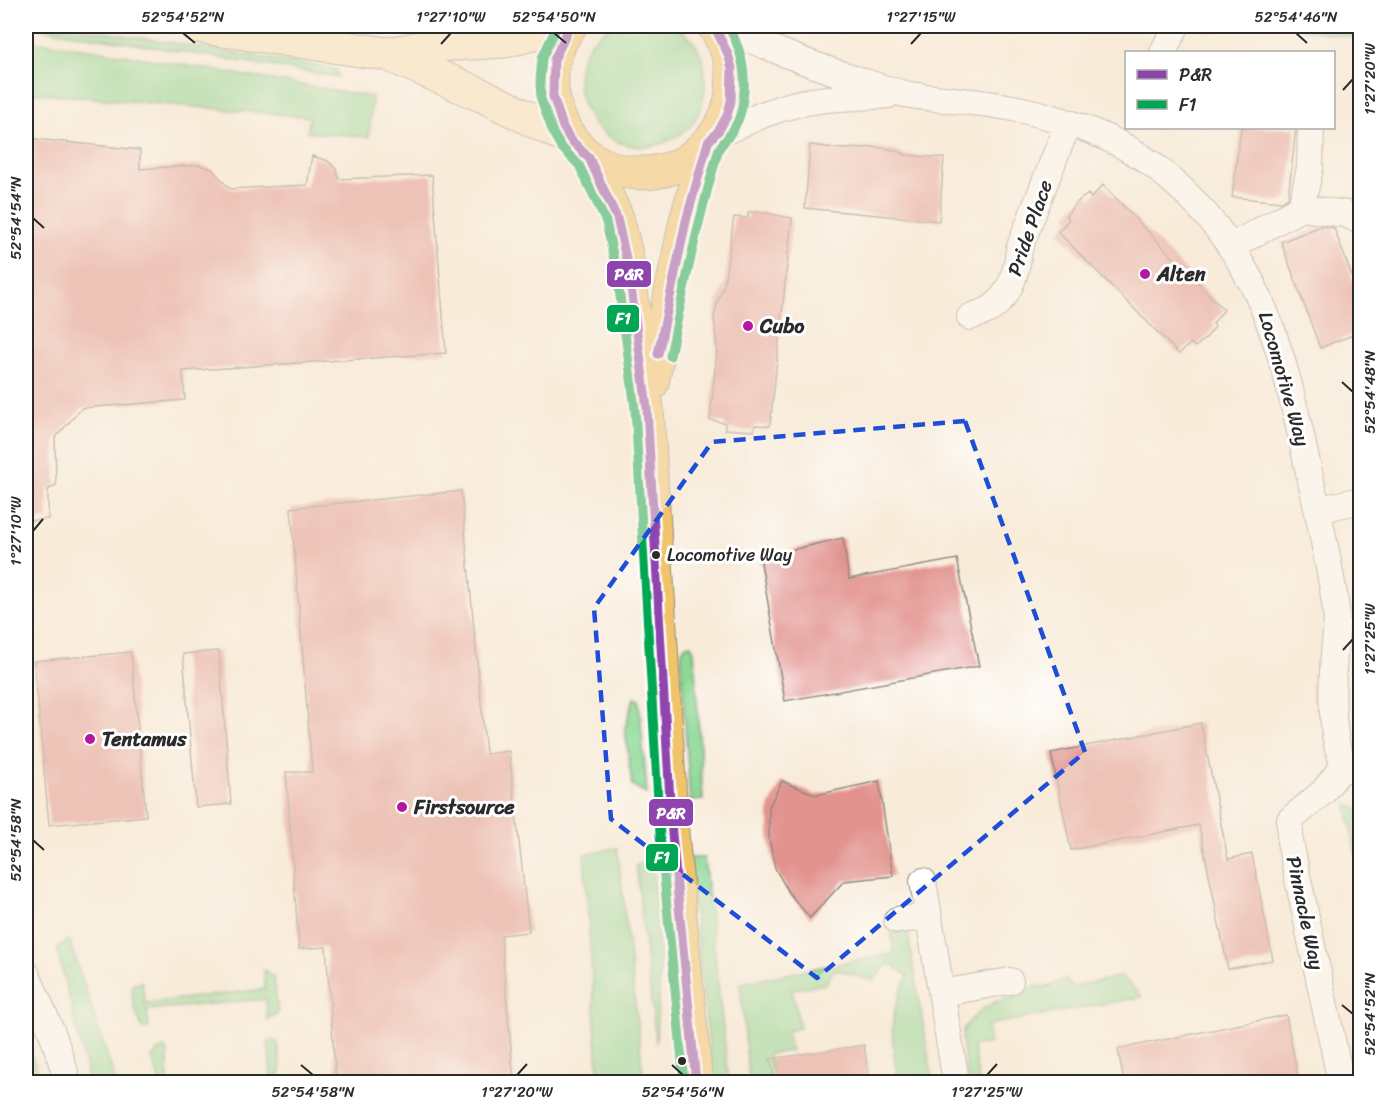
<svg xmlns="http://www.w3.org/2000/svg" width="1386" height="1108" viewBox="0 0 1386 1108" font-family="Sriracha,sans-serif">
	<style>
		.green { fill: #8cd894; stroke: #5c8260; stroke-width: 1.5 }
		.building { fill: #e2938e }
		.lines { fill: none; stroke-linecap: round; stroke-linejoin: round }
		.street-casing { stroke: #928b82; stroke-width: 28 }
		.secondary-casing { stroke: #928b82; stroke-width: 35 }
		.primary-casing { stroke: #928b82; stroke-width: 35 }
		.street { stroke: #fff; stroke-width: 26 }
		.secondary { stroke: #f9e7c3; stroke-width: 33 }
		.primary { stroke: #f1c36a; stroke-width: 33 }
		.bus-1-casing { stroke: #fff; stroke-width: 14 }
		.bus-2-casing { stroke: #fff; stroke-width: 14 }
		.bus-1 { stroke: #8e44ad; stroke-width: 9 }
		.bus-2 { stroke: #00a651; stroke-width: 9 }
		.marked { fill: none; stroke: #1d4ed8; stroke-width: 4.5; stroke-dasharray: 12 8; stroke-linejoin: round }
		.ticks { fill: none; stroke: #2b2b2b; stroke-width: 2 }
		.poi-dot { fill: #b5179e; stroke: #fff; stroke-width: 2 }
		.bus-dot { fill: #2b2b2b; stroke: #fff; stroke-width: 2 }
		.labels { text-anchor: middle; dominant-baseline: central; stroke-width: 6; stroke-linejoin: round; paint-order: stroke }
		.bus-label { font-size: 18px; fill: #2b2b2b; stroke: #fff; text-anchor: start }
		.street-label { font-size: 20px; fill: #2b2b2b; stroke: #fff }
		.poi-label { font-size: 20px; font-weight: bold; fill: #2b2b2b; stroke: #fff; text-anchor: start }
		.line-badge { stroke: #fff; stroke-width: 2 }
		.badge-label { font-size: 16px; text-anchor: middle; font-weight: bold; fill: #fff }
		.neatline { fill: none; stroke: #2b2b2b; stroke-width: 2 }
		.ticks-label { font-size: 15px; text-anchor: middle; fill: #2b2b2b }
	</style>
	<rect width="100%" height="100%" fill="#fff"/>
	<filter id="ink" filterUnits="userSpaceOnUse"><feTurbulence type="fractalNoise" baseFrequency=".0167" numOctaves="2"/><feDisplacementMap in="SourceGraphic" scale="12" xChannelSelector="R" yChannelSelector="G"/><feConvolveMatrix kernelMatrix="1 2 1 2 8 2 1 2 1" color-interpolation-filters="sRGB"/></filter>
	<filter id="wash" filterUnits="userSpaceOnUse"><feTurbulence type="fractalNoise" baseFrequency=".008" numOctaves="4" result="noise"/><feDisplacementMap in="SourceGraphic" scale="24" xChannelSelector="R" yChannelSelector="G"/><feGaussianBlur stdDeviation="1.35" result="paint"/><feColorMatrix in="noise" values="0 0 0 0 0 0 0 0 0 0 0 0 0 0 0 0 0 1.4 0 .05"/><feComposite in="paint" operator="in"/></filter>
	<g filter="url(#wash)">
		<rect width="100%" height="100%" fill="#f8ebd9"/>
		<!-- green -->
		<path class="green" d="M 26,26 L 67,26 L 330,68 L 337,70 L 338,77 Z
			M 611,26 C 624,25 665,22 674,27 C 709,42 712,89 696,118 C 691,129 678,136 668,141 C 596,172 540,68 611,26 Z
			M 1306,26 L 1360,26 L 1360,38 L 1302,29 Z
			M 26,40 L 96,50 L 372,97 L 369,137 L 307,132 L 310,117 L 26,92 Z
			M 686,645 L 691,645 L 694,651 L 703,800 L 690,801 L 681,665 L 682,651 Z
			M 634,698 L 639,700 L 647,794 L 632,785 L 625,728 Z
			M 1347,805 L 1360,809 L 1360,880 Z
			M 617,848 L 619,862 L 644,1082 L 599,1082 L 584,854 Z
			M 652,857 L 660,969 L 656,1044 L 636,864 Z
			M 688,858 L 704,858 L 729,1082 L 713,1082 Z
			M 907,929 L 933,1082 L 898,1082 C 892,1041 886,1015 908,976 L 889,963 L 873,981 C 859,979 848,970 834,970 L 825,984 L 792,989 L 800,1028 L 787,1031 L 791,1051 L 768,1054 L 775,1082 L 749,1082 L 740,983 L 894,953 L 891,932 Z
			M 69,939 L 75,958 L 116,1082 L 89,1082 L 57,948 Z
			M 264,970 L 274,978 L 278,1013 L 267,1020 L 266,999 L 147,1010 L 149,1027 L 143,1029 C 136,1014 130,1001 133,984 L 142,982 L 145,1003 L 265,989 Z
			M 1122,976 L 1142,997 L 987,1025 L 990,1043 L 973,1046 L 979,1082 L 968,1082 L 962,1039 L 963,1029 L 970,1021 L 981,1010 L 995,1002 L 1017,996 L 1035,986 L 1048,987 L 1065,979 L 1072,987 Z
			M 26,1036 L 41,1082 L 26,1082 Z
			M 268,1040 L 278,1042 L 281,1071 L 279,1076 L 271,1078 Z
			M 164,1048 L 168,1053 L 168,1082 L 160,1082 L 152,1058 L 157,1051 Z"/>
		<g id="blocks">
			<!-- building -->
			<path class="building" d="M 1241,128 L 1296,128 L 1288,198 L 1281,202 L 1232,197 Z
				M 26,138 L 140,150 L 140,169 L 199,165 L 212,169 L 230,189 L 307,185 L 312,156 L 328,161 L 336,169 L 339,179 L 432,175 L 446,353 L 183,371 L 185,400 L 82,408 L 55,438 L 56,485 L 48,490 L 48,519 L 26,521 Z
				M 810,145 L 843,149 L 876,147 L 895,150 L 906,155 L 944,158 L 939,221 L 805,208 Z
				M 1103,185 L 1224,310 L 1213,323 L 1215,327 L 1206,338 L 1195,347 L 1191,343 L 1179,354 L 1058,232 L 1069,219 L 1066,215 L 1076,203 L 1088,194 L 1091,198 Z
				M 748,212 L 761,212 L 792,218 L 770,426 L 755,425 L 754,431 L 725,429 L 725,423 L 710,420 L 717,349 L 714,317 L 718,300 L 724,285 L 734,217 L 748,218 Z
				M 1321,226 L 1334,228 L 1360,298 L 1360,332 L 1320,348 L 1281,242 Z
				M 461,491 L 486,754 L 509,751 L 529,932 L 501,935 L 514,1083 L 336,1083 L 326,947 L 299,949 L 286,772 L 312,772 L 291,508 Z
				M 843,538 L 849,579 L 957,559 L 979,666 L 785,701 L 760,557 Z
				M 219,651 L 231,804 L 196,807 L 183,654 Z
				M 131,652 L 146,816 L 49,825 L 34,661 Z
				M 1201,723 L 1228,859 L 1252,854 L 1273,960 L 1228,969 L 1199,825 L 1071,850 L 1051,753 Z
				M 782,781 L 816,795 L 879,781 L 893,876 L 844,881 L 810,918 L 789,893 L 775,868 L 769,838 L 769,807 Z
				M 1286,1015 L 1299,1083 L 1124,1083 L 1118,1049 Z
				M 864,1045 L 870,1083 L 775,1083 L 770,1059 Z"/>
		</g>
	</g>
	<g filter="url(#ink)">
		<use href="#blocks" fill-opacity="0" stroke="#928b82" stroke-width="1.5"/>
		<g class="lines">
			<!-- street casing -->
			<g class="street-casing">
				<path id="street" d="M 719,26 C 762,45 805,63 850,77 C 868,83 887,90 905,94 C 933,99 961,100 989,104 C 1045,112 1113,133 1157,168 C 1256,246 1281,341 1306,459 C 1317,508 1329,559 1336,609 C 1338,623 1335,640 1334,654 C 1332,679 1329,747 1346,765 C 1350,769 1356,771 1360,774
					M 1163,52 L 1176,26
					M 714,137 C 747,121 781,104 819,100 C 842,97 865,97 888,95
					M 1301,208 L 1310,168 L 1311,128
					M 1232,246 L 1301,208 L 1346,214 L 1360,221
					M 970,317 C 977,314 987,312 992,308 C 1011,294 1017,271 1019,249 L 1068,123
					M 1318,510 L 1360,500
					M 923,881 L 956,1082
					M 897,920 L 929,917
					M 26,973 L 53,1035 L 68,1082
					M 942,993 L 1010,981
					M 1341,1082 L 1290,842 L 1290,820 L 1323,792 L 1345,764"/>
			</g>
			<!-- secondary casing -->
			<g class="secondary-casing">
				<path id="secondary" d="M 196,26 L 387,54 L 488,98 L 570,139
					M 387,54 L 438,45 L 505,41 L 564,26"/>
			</g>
			<!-- primary casing -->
			<g class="primary-casing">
				<path id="primary" d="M 570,26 C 553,48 547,81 556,108 C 572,161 623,185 675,167 C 688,162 698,152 708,142 C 740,110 739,62 714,26
					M 589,158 L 617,218 L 626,254 L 647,408 L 672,834 L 696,1082
					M 652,383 L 686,221 L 708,142"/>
			</g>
			<!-- street -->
			<use href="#street" class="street"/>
			<!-- secondary -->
			<use href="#secondary" class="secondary"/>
			<!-- primary -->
			<use href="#primary" class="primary"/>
			<!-- bus-1 casing -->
			<g class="bus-1-casing">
				<path id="bus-1" d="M 570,26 L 554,60 L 553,96 L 563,127 L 570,139 L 589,158 L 617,218 L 629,272 L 647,408 L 672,834 L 696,1082
					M 658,354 L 686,221 L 708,142 L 719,130 L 727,116 L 731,101 L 732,69 L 728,54 L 714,26"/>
			</g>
			<!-- bus-2 casing -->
			<g class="bus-2-casing">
				<path id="bus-2" d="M 557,26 L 542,58 L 540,81 L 541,99 L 553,133 L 561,147 L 579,165 L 606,222 L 617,274 L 635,409 L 660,835 L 684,1082
					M 670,356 C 684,288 698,220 718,152 C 719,146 724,143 728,137 C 736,127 742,113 743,100 C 747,74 741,48 728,26"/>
			</g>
			<!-- bus-1 -->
			<use href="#bus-1" class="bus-1"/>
			<!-- bus-2 -->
			<use href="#bus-2" class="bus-2"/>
		</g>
	</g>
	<!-- marked area -->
	<path d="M0 0H1386V1108H0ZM 965,421 L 1085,752 L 817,978 L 611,819 L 594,608 L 712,442 Z" fill="#f8ebd9" fill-opacity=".55" fill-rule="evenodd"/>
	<path class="marked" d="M 965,421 L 1085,752 L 817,978 L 611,819 L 594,608 L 712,442 Z"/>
	<!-- ticks -->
	<path class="ticks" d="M 183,33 L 195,43M 554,33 L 566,43M 1296,33 L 1307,43M 441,44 L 451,33M 911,44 L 921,33M 1343,90 L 1353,79M 33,218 L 44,228M 1342,382 L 1353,392M 33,531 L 43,519M 1343,650 L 1353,639M 33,840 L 44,850M 1342,1005 L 1353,1014M 301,1065 L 313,1075M 672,1065 L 683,1075M 517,1075 L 527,1064M 987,1075 L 997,1064"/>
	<!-- markers -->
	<g class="poi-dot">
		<circle cx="1145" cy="274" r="6"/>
		<circle cx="748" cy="326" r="6"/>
		<circle cx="90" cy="739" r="6"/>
		<circle cx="402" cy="807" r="6"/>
	</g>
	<g class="bus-dot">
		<circle cx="656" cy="555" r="5"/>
		<circle cx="682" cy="1061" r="5"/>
	</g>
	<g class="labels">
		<!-- bus labels -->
		<g class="bus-label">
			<text x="667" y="555">Locomotive Way</text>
		</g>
		<!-- street labels -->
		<g class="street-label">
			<text transform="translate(1030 228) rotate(-71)">Pride Place</text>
			<text transform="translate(1284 379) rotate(74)">Locomotive Way</text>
			<text transform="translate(1305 913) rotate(78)">Pinnacle Way</text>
		</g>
		<!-- poi labels -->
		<g class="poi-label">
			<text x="1157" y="274">Alten</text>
			<text x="760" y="326">Cubo</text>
			<text x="102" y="739">Tentamus</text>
			<text x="414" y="807">Firstsource</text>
		</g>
	</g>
	<g class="line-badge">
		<rect x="606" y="260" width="46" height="28" rx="6" fill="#8e44ad"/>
		<rect x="606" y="304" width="34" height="29" rx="6" fill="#00a651"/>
		<rect x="648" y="798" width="46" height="29" rx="6" fill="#8e44ad"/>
		<rect x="645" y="843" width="34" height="29" rx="6" fill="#00a651"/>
	</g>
	<g class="badge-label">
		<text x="629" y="280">P&amp;R</text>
		<text x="623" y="324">F1</text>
		<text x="671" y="819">P&amp;R</text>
		<text x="662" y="863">F1</text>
	</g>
	<!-- margin -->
	<rect width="1386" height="1108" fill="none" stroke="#fff" stroke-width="66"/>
	<!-- legend -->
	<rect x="1125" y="51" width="210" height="78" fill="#ffffff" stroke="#aaaaaa" stroke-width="1.5"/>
	<rect x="1137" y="70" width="30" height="9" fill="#8e44ad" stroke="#aaaaaa" stroke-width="1.5"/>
	<text x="1179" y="81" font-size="18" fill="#2b2b2b">P&amp;R</text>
	<rect x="1137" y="100" width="30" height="9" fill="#00a651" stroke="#aaaaaa" stroke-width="1.5"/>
	<text x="1179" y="111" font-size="18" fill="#2b2b2b">F1</text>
	<rect x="33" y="33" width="1320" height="1042" class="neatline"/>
	<g class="ticks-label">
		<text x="183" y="22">52°54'52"N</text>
		<text x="451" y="22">1°27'10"W</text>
		<text x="554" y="22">52°54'50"N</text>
		<text x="921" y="22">1°27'15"W</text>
		<text x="1296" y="22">52°54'46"N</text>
		<text transform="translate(1370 79) rotate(-90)" y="5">1°27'20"W</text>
		<text transform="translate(16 218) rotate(-90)" y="5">52°54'54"N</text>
		<text transform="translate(1370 392) rotate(-90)" y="5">52°54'48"N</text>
		<text transform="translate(16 531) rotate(-90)" y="5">1°27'10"W</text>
		<text transform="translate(1370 639) rotate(-90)" y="5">1°27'25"W</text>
		<text transform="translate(16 840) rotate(-90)" y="5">52°54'58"N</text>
		<text transform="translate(1370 1014) rotate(-90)" y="5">52°54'52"N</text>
		<text x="313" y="1097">52°54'58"N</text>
		<text x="517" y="1097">1°27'20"W</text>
		<text x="683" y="1097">52°54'56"N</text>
		<text x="987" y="1097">1°27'25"W</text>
	</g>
</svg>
